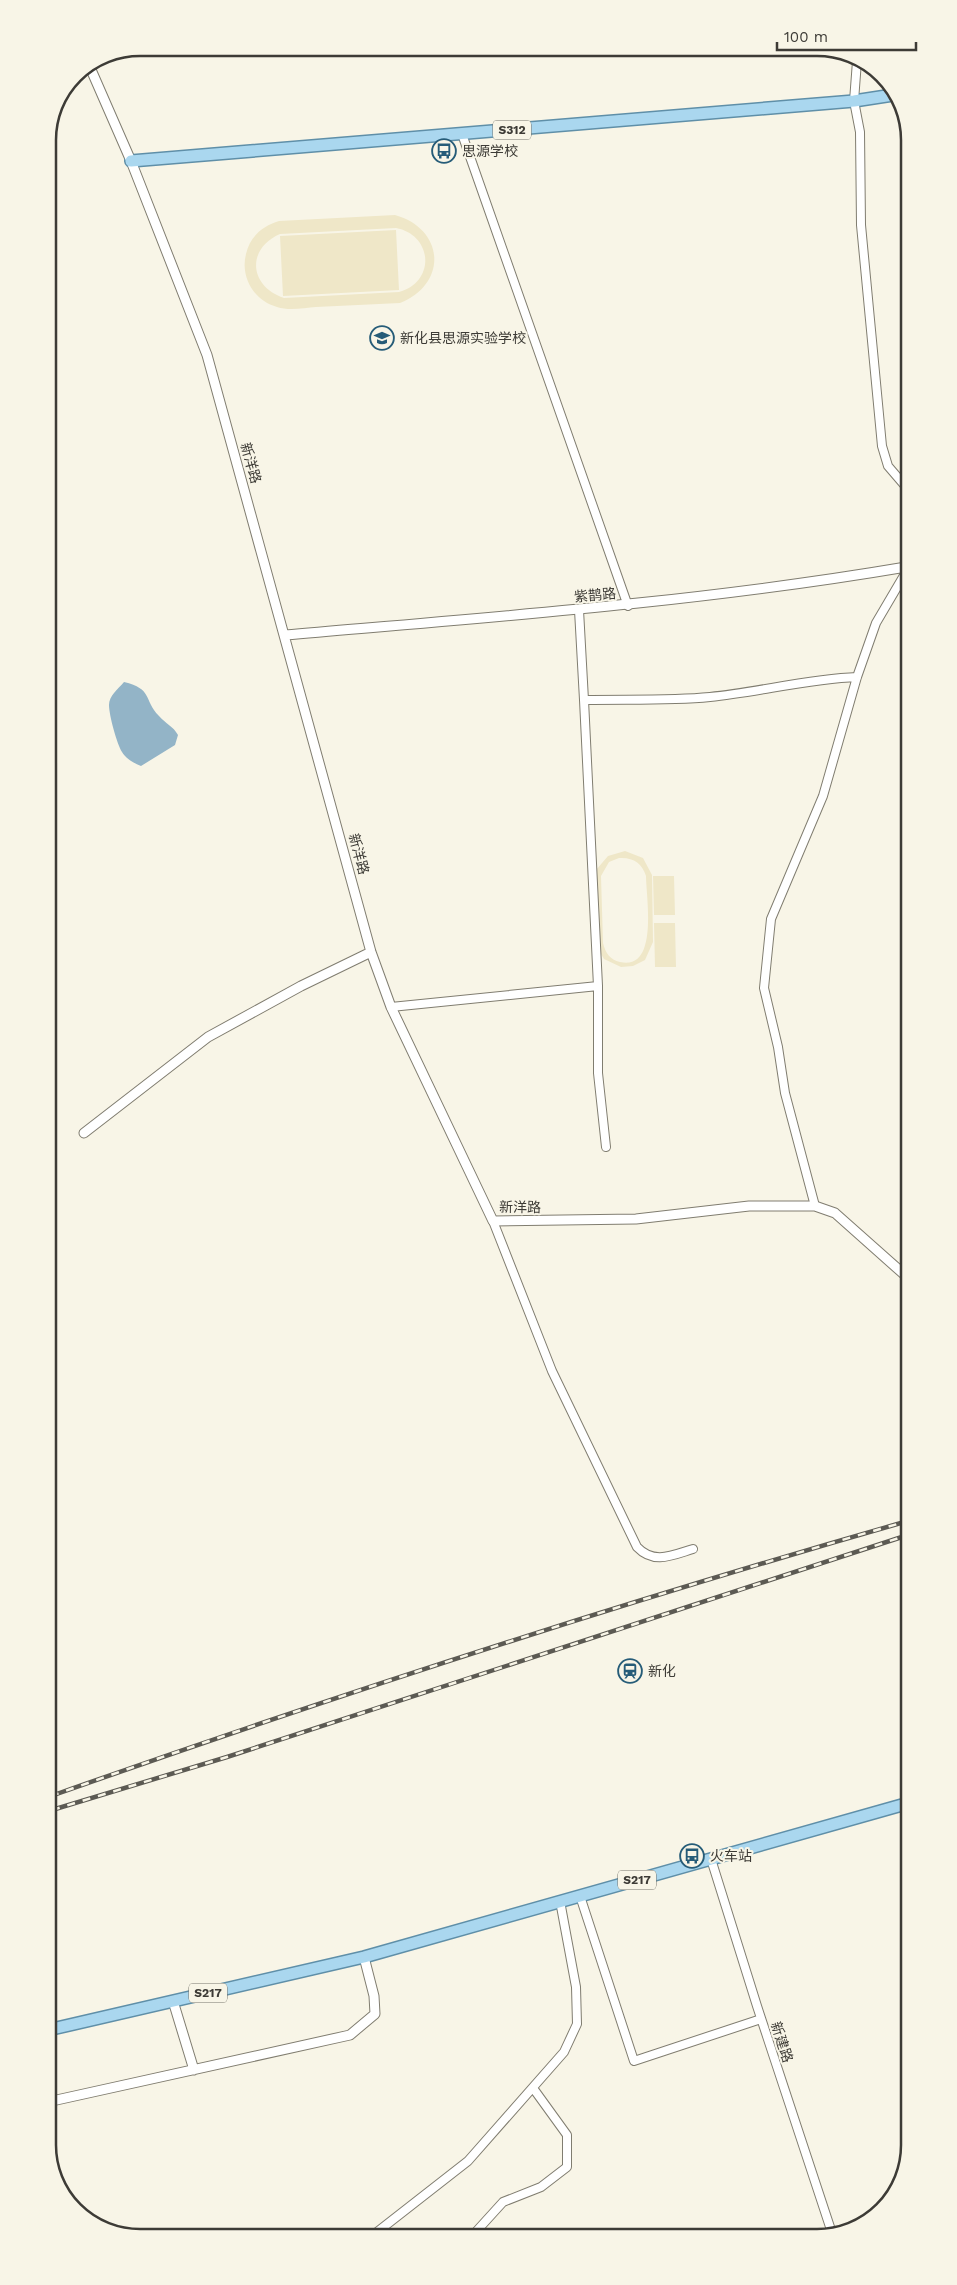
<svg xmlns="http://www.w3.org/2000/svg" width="957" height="2285" viewBox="0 0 957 2285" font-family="'Work Sans','Noto Sans SC',sans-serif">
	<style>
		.green { fill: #efe7c8; fill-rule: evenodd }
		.water { fill: #93b4c7 }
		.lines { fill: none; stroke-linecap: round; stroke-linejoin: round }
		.minor-casing { stroke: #807d70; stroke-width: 10 }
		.tertiary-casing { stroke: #807d70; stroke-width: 11 }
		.primary-casing { stroke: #5f8fa8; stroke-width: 14 }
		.minor { stroke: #fff; stroke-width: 8 }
		.tertiary { stroke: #fff; stroke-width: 9 }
		.primary { stroke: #aad7ef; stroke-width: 11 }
		.rail-casing { stroke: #5c5a53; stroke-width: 4.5 }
		.rail { stroke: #f8f5e7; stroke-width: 2.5; stroke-dasharray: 8; stroke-linecap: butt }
		.labels { text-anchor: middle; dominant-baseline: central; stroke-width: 4; stroke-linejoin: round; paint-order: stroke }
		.shield { fill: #f8f5e7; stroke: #75736b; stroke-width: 1 }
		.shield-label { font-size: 12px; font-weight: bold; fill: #3d3b36 }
		.poi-label { font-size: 14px; fill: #3d3b36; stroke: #f8f5e7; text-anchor: start }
		.street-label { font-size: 14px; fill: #3d3b36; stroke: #f8f5e7 }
		.rim { fill: none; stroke: #3d3b36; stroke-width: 2.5 }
	</style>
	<rect width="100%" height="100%" fill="#f8f5e7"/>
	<!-- green -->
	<path class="green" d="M 395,215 C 445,229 448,284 400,303 C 372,304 344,306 316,307 C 304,308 289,311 277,307 C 254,301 240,277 246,254 C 250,236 263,226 279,221 ZM 396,228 C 433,235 436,282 399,292 L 284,298 C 249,286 246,249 280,234 Z
		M 396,230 L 399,290 L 283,296 L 280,236 Z
		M 625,851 L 643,858 L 652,875 L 653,942 L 645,960 L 633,966 L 621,967 L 604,959 L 598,949 L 596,870 L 608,856 ZM 619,858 C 633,857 642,863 646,876 C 646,897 659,971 620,962 C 610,960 605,952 603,943 L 601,876 L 609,862 Z
		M 653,876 L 674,876 L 675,915 L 654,915 Z
		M 654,923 L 675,923 L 676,967 L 655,967 Z"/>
	<!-- water -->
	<path class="water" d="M 124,682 C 153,689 143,699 159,716 C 166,724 173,726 178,735 L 175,745 L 141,766 C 134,763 126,759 122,752 C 117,744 109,715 109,705 C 109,696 118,689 124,682 Z"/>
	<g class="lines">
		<!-- minor casing -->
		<g class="minor-casing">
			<path id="minor" d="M 857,61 L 854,101 L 860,132 L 861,225 L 882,446 L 888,466 L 906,487
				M 462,134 L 628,606
				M 579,610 L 584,700
				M 598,986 L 598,1073 L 606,1147
				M 391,1007 L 598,986 L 584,700 C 626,699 669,701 710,697 C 759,692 808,679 857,677
				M 815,1206 L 785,1093 L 778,1047 L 764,988 L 771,919 L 823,796 L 857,677 L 876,623 L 906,572
				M 493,1221 L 552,1371 L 637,1547 C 654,1565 673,1555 693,1549
				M 711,1859 L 757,2006 L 832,2233
				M 580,1896 L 634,2061 L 761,2019
				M 473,2235 L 503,2202 L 541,2187 L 567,2167 L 567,2135 L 533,2088
				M 372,2236 L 468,2161 L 564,2052 L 577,2024 L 576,1987 L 560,1901"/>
		</g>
		<!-- tertiary casing -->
		<g class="tertiary-casing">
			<path id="tertiary" d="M 89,65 L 131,161 L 207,355 L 371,952 L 391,1007 L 493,1221 L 636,1219 L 749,1206 L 815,1206 L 835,1213 L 907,1277
				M 285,635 C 493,617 700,602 906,567
				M 84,1133 L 208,1037 L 301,986 L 371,952
				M 173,2001 L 194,2070
				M 52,2101 L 350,2035 L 375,2014 L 374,1996 L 364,1957"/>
		</g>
		<!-- primary casing -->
		<g class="primary-casing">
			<path id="primary" d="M 131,161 L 854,101 L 893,95
				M 52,2029 L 364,1957 L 909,1803"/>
		</g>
		<!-- minor -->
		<use href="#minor" class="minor"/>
		<!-- tertiary -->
		<use href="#tertiary" class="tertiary"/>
		<!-- primary -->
		<use href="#primary" class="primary"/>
		<!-- rail casing -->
		<g class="rail-casing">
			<path id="rail" d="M 51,1796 C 334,1696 620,1603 908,1521
				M 52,1810 L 227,1757 L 908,1535"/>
		</g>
		<!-- rail -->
		<use href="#rail" class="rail"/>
	</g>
	<!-- icons -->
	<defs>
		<g id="bus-ring" transform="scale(1.25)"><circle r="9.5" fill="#f8f5e7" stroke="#265c78" stroke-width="1.5"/><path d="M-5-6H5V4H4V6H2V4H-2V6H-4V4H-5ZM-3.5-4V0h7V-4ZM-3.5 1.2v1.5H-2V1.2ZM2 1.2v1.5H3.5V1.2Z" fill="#265c78"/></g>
		<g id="school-ring" transform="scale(1.25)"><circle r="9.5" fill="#f8f5e7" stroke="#265c78" stroke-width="1.5"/><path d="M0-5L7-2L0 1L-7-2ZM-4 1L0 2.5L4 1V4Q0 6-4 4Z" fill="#265c78"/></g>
		<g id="station-ring" transform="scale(1.25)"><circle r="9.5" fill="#f8f5e7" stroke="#265c78" stroke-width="1.5"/><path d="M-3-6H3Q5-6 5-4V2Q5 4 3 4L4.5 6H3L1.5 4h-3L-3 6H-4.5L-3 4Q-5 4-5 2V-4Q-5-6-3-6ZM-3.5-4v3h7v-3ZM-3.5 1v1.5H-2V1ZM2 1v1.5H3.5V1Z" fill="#265c78"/></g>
	</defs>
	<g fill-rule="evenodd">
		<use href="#bus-ring" x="444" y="151"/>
		<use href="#school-ring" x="382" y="338"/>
		<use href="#station-ring" x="630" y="1671"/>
		<use href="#bus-ring" x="692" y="1856"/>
	</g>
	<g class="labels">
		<!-- shield labels -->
		<g class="shield">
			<rect x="493" y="120.5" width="38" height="19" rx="4"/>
			<rect x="618" y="1870.5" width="38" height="19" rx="4"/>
			<rect x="189" y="1983.5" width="38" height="19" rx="4"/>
		</g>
		<g class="shield-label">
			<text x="512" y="130">S312</text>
			<text x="637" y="1880">S217</text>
			<text x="208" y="1993">S217</text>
		</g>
		<!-- poi labels -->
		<g class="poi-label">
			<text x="462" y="151">思源学校</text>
			<text x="400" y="338">新化县思源实验学校</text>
			<text x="648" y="1671">新化</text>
			<text x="710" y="1856">火车站</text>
		</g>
		<!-- street labels -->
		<g class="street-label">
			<text transform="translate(251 463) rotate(74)">新洋路</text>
			<text transform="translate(595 595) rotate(-5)">紫鹊路</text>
			<text transform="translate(359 854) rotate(75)">新洋路</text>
			<text transform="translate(520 1207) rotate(1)">新洋路</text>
			<text transform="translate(782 2042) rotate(72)">新建路</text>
		</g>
	</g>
	<!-- crop -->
	<path d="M0 0H957V2285H0ZM140 56H817A84 84 0 0 1 901 140V2145A84 84 0 0 1 817 2229H140A84 84 0 0 1 56 2145V140A84 84 0 0 1 140 56Z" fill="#f8f5e7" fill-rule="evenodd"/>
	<path class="rim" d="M140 56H817A84 84 0 0 1 901 140V2145A84 84 0 0 1 817 2229H140A84 84 0 0 1 56 2145V140A84 84 0 0 1 140 56Z"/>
	<!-- scale -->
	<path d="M777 42v8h139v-8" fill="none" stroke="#3d3b36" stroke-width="2.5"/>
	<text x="784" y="42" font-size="15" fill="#3d3b36" stroke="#f8f5e7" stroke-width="4" paint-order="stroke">100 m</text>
</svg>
